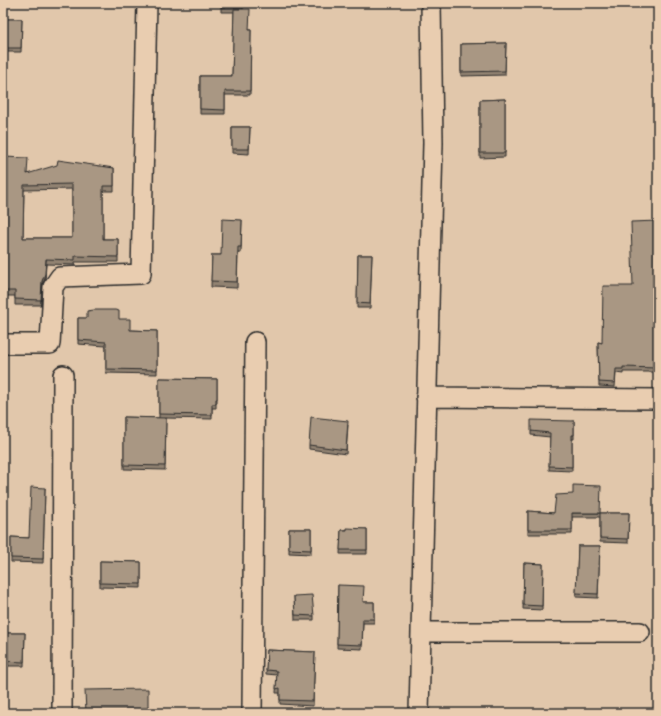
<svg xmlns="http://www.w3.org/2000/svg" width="661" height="716" viewBox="0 0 661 716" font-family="Itim,sans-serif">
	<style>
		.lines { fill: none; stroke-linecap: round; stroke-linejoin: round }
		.minor-casing { stroke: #2b2b2b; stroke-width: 22 }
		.minor { stroke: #e9cdb0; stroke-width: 19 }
		.wall { fill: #918271; stroke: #2b2b2b; fill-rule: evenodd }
		.shaded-wall { fill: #766a5c; stroke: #2b2b2b }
		.building { fill: #a99783; stroke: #2b2b2b; fill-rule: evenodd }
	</style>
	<rect width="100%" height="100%" fill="#e1c7ab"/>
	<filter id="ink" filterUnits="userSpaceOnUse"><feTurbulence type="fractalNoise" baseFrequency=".025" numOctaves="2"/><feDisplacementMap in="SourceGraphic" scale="8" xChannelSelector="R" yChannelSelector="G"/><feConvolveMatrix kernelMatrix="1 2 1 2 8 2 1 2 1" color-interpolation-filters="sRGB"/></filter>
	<g filter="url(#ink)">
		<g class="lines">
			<!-- minor casing -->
			<g class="minor-casing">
				<path id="minor" d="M 3,344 L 50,344 L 53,287 L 60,277 L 141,274 L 147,3
					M 426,397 L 658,399
					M 421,632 L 640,632
					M 62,713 L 63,375
					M 252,713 L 255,342
					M 419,713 L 433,143 L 431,3"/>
			</g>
			<!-- minor -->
			<use href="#minor" class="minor"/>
		</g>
		<!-- wall -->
		<path class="wall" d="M 221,3 L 244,3 L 243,9 L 249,30 L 251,30 L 250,95 L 225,95 L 225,114 L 200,114 L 200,76 L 232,76 L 234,12 L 221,12 Z
			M 3,19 L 22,19 L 21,52 L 3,52 Z
			M 506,43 L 505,75 L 461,76 L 461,44 Z
			M 505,99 L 505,157 L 480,158 L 480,100 Z
			M 232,127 L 250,127 L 249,154 L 232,153 Z
			M 3,157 L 28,174 L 114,168 L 114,191 L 103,191 L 103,239 L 118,239 L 118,262 L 75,262 L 75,265 L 46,264 L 45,279 L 42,286 L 41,305 L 15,305 L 15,296 L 3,296 ZM 72,189 L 72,238 L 23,238 L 24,190 Z
			M 242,220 L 241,253 L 238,253 L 237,288 L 211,287 L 212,255 L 221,255 Z
			M 658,221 L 658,372 L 623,372 L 623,374 L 616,373 L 615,387 L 599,386 L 598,342 L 602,343 L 633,286 Z
			M 358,255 L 372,255 L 370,308 L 357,308 Z
			M 78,318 L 119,319 L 130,330 L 157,331 L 157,374 L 106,373 L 106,346 L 78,344 Z
			M 159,378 L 217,379 L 217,403 L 216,403 L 216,408 L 212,408 L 212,419 L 166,418 L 165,470 L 124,469 L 124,417 L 159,418 Z
			M 574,421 L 574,439 L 572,439 L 572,471 L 549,470 L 550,437 L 531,435 L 531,431 Z
			M 348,425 L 346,454 L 309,449 L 309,445 Z
			M 45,488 L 43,563 L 11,562 L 11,537 L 29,538 Z
			M 528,511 L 554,513 L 629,513 L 628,543 L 600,542 L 600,517 L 572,517 L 572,534 L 528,534 Z
			M 289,529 L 311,529 L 311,554 L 289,553 Z
			M 367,529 L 367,554 L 340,554 L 341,530 Z
			M 578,546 L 600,546 L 598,598 L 576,597 Z
			M 100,561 L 141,562 L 141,588 L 100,587 Z
			M 524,563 L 543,564 L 542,610 L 523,609 Z
			M 338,585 L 363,602 L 374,602 L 374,623 L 363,623 L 362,649 L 337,648 Z
			M 294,596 L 314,616 L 314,620 L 295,620 Z
			M 3,633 L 25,633 L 24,666 L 3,666 Z
			M 267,650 L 315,652 L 313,706 L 280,704 L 280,693 L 276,693 L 277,675 L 266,674 Z"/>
		<!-- shaded-wall -->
		<path class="shaded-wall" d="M 46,259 L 45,279 L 42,286 L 41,305 L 42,281 Z"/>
		<!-- building -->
		<path class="building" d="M 221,3 L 243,3 L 243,8 L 221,7 Z
			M 234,9 L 250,9 L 249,30 L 251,30 L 250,91 L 225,91 L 225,110 L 200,109 L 200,76 L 232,76 Z
			M 3,19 L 22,19 L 21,48 L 3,48 Z
			M 506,43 L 505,71 L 461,72 L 461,44 Z
			M 505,99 L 505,153 L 480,153 L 480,100 Z
			M 232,127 L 250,127 L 249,149 L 232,149 Z
			M 3,157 L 28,158 L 27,174 L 57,165 L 58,160 L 114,168 L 114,186 L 103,186 L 103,239 L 118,239 L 118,257 L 75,256 L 75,260 L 46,259 L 45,274 L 42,281 L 41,300 L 15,299 L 15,291 L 3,291 ZM 72,184 L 72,238 L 23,238 L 24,185 Z
			M 222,219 L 242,220 L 241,247 L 238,247 L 237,282 L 211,281 L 212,255 L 221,255 Z
			M 658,221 L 658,368 L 623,367 L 623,369 L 616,369 L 615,383 L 599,382 L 598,342 L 602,343 L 603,286 L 633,286 L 631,222 Z
			M 358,255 L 372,255 L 370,304 L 357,303 Z
			M 94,310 L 115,310 L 119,311 L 119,319 L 130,319 L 130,330 L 157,331 L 157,370 L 106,369 L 106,342 L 78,340 L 78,318 L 87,318 L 87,311 Z
			M 159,378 L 217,379 L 217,399 L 216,399 L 216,404 L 212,404 L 212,415 L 159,414 Z
			M 124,417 L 166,418 L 165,466 L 124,465 Z
			M 311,417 L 348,421 L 346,450 L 309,445 Z
			M 531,420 L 574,421 L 574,435 L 572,435 L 572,467 L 549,466 L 550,433 L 531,431 Z
			M 3,430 L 4,430 L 3,448 Z
			M 573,485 L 601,486 L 600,513 L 572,513 L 572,530 L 528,530 L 528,511 L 554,513 L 556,495 L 573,494 Z
			M 31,487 L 45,488 L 43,559 L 11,558 L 11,537 L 29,538 Z
			M 600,513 L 629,513 L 628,539 L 600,538 Z
			M 347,528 L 367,529 L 367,550 L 340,550 L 341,530 L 347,530 Z
			M 289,529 L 311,529 L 311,550 L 289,549 Z
			M 578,546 L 600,546 L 598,594 L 576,593 Z
			M 100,561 L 141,562 L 141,584 L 100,583 Z
			M 524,563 L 543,564 L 542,606 L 523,605 Z
			M 338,585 L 364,586 L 363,602 L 374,602 L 374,619 L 363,619 L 362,645 L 337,644 Z
			M 312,595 L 314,616 L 295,615 L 294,596 Z
			M 3,633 L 25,633 L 24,662 L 3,661 Z
			M 267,650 L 315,652 L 313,701 L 280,700 L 280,688 L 276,689 L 277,671 L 266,670 Z
			M 148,689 L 148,713 L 86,713 L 85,690 Z"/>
	</g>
	<!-- margin -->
	<rect width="661" height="716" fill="none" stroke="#e9cdb0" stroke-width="16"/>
	<rect x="8" y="8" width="645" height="700" fill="none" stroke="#2b2b2b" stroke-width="1.5" filter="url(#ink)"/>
</svg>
